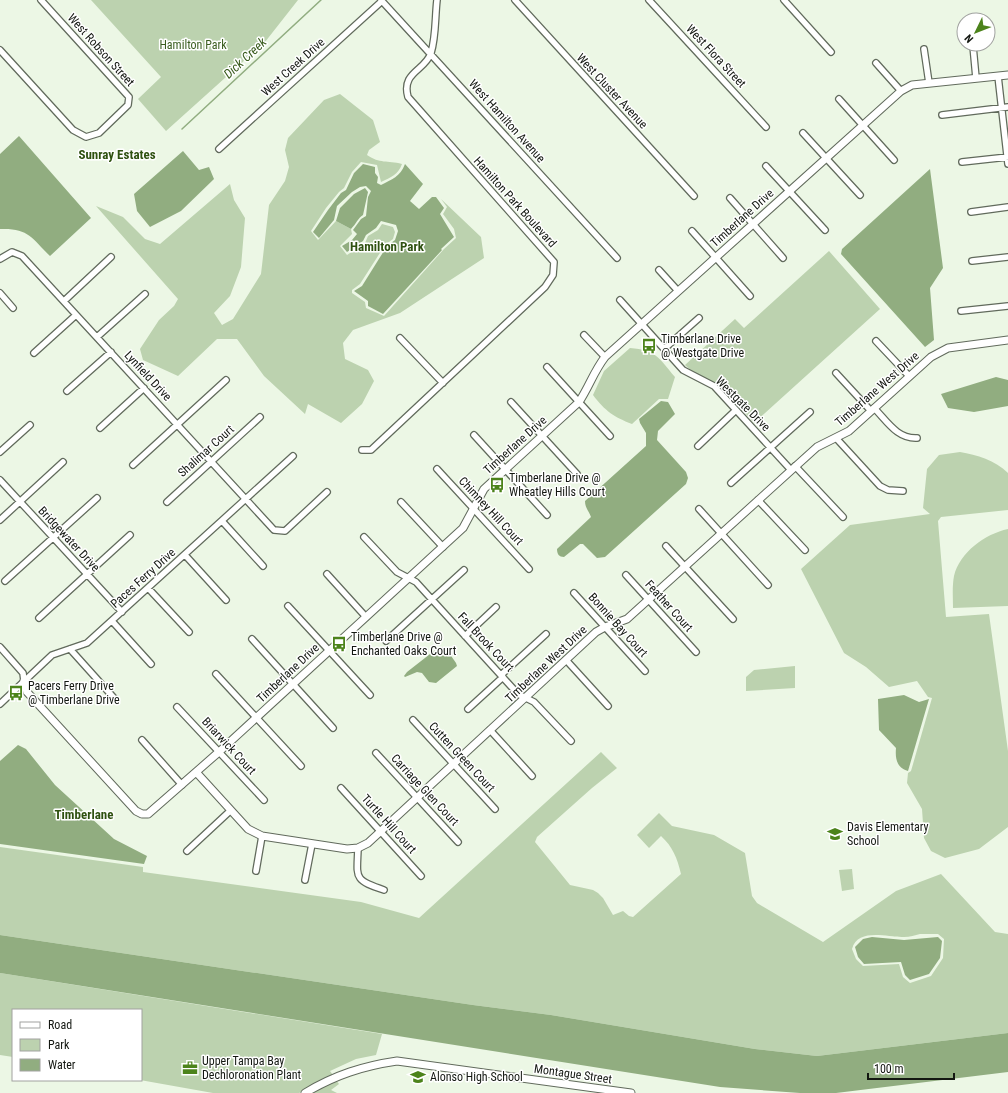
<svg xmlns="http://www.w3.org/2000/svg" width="1008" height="1093" viewBox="0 0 1008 1093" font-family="'Roboto Condensed',sans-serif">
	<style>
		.green { fill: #bcd2af; fill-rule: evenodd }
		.water { fill: #91ad80 }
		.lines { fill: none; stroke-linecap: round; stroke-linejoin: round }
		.stream { stroke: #91ad80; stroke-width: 1.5 }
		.street-casing { stroke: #616a5c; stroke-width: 8 }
		.secondary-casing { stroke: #616a5c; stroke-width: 9 }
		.street { stroke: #fff; stroke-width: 5.5 }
		.secondary { stroke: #fff; stroke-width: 7 }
		.labels { text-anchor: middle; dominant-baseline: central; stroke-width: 3; stroke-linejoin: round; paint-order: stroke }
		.park-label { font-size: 12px; fill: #395c1e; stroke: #fff }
		.street-label { font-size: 12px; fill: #131711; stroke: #fff }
		.poi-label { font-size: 12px; fill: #131711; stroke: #fff; text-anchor: start }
		.water-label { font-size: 13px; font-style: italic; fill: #385b1c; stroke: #fff }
		.neighbourhood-label { font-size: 13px; font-weight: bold; fill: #2f5111; stroke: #fff }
	</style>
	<rect width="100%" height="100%" fill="#ecf7e5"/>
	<!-- green -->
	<path class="green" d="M 91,0 L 298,0 L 265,42 L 166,131 L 138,99 L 161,77 Z
		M 340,94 L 373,120 L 380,142 L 369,150 L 367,155 C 380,164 387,160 402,164 C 398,175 391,177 381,182 L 377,165 L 361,162 L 352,172 L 344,188 L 339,192 L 326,208 L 311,231 L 318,240 L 336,221 L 351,229 L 352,234 L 340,246 L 347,255 L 365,243 L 368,236 L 378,230 L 382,224 L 393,227 L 395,232 L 393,239 L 385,245 L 360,284 L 352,290 L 352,293 L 365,302 L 366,308 L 384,316 L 444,249 L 456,238 L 454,229 L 443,214 L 447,207 L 441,199 L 481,237 L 484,258 L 400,313 L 353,330 L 343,343 L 345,359 L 368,370 L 374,381 L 362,404 L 341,423 L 308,404 L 305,414 L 264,376 L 237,339 L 217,339 L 178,376 L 143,360 L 140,349 L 159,320 L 174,306 L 178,299 L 96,206 L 123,217 L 145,239 L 160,244 L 230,184 L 234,200 L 245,218 L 241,267 L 230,296 L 214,313 L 222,325 L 233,319 L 261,274 L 269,205 L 285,181 L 289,167 L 285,150 L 288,138 L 324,100 Z
		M 829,251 L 880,309 L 754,423 C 743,411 732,395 719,386 C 708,378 695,375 685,365 L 735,319 L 744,328 Z
		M 630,348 C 656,350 658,357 675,377 L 668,399 L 659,399 L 632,424 C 614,417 605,411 593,395 L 604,371 Z
		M 960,452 C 977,455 995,460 1008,473 L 1008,510 L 941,517 L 938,521 L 946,617 L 989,614 L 1008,751 L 1008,827 L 979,849 L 945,858 L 931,851 L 924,838 L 922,809 L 907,783 L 908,773 L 911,771 L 932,698 L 928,697 L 917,681 L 889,687 L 866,667 L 844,653 L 801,569 L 850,525 L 930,514 L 923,508 L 927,469 L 939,455 Z
		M 1008,529 L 1008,606 L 953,608 C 953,598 952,587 954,576 C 960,552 985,534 1008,529 Z
		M 795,666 L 795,688 L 746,691 L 746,677 L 754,670 Z
		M 601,752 L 617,768 L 592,788 L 537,837 L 535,842 L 570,885 L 593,890 L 598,893 L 603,898 L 613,915 L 623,911 L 629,916 L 633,917 L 681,874 C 677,858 673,847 661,836 L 649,848 L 637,835 L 659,813 L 672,826 L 714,835 L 745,853 L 752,896 L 757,903 L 823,942 L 896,891 L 941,874 L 995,932 L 1008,934 L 1008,1033 L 817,1056 L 755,1049 L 551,1015 L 473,1005 L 0,935 L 0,847 L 143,867 L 143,872 L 361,902 L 419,918 ZM 920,934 L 938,934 L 944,939 L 943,958 L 931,976 L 910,983 L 903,977 L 899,964 L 863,966 L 856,959 L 852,949 C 858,927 889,938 904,937 C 910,937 915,935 920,934 Z
		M 852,869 L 854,889 L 842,891 L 839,870 Z
		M 0,973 L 382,1034 L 376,1055 L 356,1059 L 330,1071 L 333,1075 L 299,1093 L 213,1093 L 140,1080 L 141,1080 L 141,1010 L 13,1010 L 13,1057 L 0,1055 Z
		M 336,1080 L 339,1084 L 331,1090 L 337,1093 L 311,1093 Z"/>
	<!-- water -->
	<path class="water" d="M 19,136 L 91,218 L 50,256 C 31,237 28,228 0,229 L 0,154 Z
		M 183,151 L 199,170 L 209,167 L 214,179 L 181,211 L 150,227 L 137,211 L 134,194 Z
		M 363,164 L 375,167 L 375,173 L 378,177 L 377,183 L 381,185 C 392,179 400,177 405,164 L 423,184 L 410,201 L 419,209 L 432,197 L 436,197 L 444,208 L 440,214 L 454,237 L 441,249 L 442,250 L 383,314 L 368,306 L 368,301 L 354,291 L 362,286 L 387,246 L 395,240 L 398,231 L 396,225 L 381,221 L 376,228 L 366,235 L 363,241 L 347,252 L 342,246 L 352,240 L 357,234 L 353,230 L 361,219 L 366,216 L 368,197 L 371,191 L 366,186 L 360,187 L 352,192 L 337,206 L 334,220 L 319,238 L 313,232 L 328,210 L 341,193 L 346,190 L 354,173 Z
		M 930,169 L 943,268 L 930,288 L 934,340 L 925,347 L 841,254 L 842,249 Z
		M 365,188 L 368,192 L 363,215 C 358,218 356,224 351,229 L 336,221 L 340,208 L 354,194 Z
		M 996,377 L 1008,380 L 1008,406 L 974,412 L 948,408 L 941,394 Z
		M 661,401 L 668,402 L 675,414 L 658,431 L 657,440 L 686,472 L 688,478 L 686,484 L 605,557 L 597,558 L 583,544 L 580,544 L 564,557 C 559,557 557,554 557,549 L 591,517 C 589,511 585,508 585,501 L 646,446 L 646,433 L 640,423 L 639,419 Z
		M 439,647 L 445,647 L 456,663 L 457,666 L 436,683 L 429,682 L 422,673 L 417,672 L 405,677 L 404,676 L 407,672 Z
		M 904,695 L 919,702 L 929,699 L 908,771 C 897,768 895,759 896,748 L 879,730 L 878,699 Z
		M 18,745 L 26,749 L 55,785 L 114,839 L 147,856 L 144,864 L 0,844 L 0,761 Z
		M 0,935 L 473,1005 L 551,1015 L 755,1049 L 817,1056 L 1008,1033 L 1008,1072 L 836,1093 L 800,1093 L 720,1087 L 0,973 Z
		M 872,937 L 904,940 L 938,937 L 942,941 L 940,958 L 929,974 L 910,980 L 905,975 L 901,962 L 864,964 L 858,957 L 855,947 L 863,939 Z"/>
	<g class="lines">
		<!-- stream -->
		<path class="stream" d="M 182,129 L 321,0"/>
		<!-- street casing -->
		<g class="street-casing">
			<path id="street" d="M 381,0 L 617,258
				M 515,0 L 694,196
				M 649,0 L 766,127
				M 784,0 L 831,52
				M 973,46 L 976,78
				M 924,49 L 929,83
				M 0,50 L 73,130 L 86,137 L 99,133 L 128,105 L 129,97 L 41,0
				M 876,63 L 901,91
				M 998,76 L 1008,164
				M 839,99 L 894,160
				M 942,115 L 1008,107
				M 803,133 L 860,195
				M 219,149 L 382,1
				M 962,162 L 1008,157
				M 766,166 L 825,230
				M 730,198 L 783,258
				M 971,212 L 1008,207
				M 692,231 L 750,296
				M 0,259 L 12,252 L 22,256 L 274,530 L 285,531 L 327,492
				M 972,261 L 1008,257
				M 659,270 L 678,291
				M 0,293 L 13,308
				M 620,300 L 683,370 L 714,386 L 791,470
				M 64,301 L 111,257
				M 961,311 L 1008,306
				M 584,335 L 605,357
				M 97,337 L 145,294
				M 400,338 L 443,383
				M 876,341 L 909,376
				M 664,349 L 699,318
				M 34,353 L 76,315
				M 547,367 L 610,436
				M 836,373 L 871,411
				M 67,391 L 111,352
				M 511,402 L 577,474
				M 874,408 C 887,421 897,439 917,438
				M 100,428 L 144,388
				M 474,435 L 547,515
				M 836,438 L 880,486 L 888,490 L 903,491
				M 698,446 L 736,410
				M 362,450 L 371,450 L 545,287 L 553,275 L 554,262 L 408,97 C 401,72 425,71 431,53 C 436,37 435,17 437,0
				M 0,452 L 30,425
				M 133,465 L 226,380
				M 795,466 L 843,517
				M 437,469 L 529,569
				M 0,480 L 122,612
				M 731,483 L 810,412
				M 758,500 L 805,550
				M 167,502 L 260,417
				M 401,502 L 443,547
				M 699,509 L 768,585
				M 0,520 L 63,462
				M 222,521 L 263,566
				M 364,537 L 397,572 L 416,582 L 518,694 L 534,702 L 571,741
				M 666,546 L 733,619
				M 185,555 L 226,600
				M 327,574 L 366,617
				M 626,575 L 696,652
				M 5,581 L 97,498
				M 148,588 L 189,632
				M 574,593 L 645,671
				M 288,606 L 370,695
				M 39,618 L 130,535
				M 112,621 L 151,664
				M 465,636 L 496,607
				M 252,639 L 333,728
				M 386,641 L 464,570
				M 0,647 L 23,673 L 24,681
				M 70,649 L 114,698
				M 567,661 L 608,706
				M 216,674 L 301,766
				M 501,675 L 546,634
				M 0,704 L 52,655 L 87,643 L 293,456
				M 177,707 L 264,800
				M 468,709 L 503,677
				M 413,720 L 495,809
				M 490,730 L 532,776
				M 142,740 L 182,785
				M 376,753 L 458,842
				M 341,788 L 421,876
				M 358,848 C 357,878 353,880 384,890
				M 187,851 L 230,811
				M 256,871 L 262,836
				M 305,880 L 312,844"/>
		</g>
		<!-- secondary casing -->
		<g class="secondary-casing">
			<path id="secondary" d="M 24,681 L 27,692 L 136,811 L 142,814 L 148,814 L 220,751 L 463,528 L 484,489 L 579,402 C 589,387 594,371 605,357 L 901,91 L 912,85 L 1008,75
				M 196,772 L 248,829 L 262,836 L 347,849 L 358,848 L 368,843 L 596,632 L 605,627 L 627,619 L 817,447 L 849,431 L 931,357 L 948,348 L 1008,340
				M 305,1093 C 335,1075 363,1066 397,1061 L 631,1093"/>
		</g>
		<!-- street -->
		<use href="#street" class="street"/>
		<!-- secondary -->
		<use href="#secondary" class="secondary"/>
	</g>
	<!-- icons -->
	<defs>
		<g id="bus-bare" transform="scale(1.2)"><path d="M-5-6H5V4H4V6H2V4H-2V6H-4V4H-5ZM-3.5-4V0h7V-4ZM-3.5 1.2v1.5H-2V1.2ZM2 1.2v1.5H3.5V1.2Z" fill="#4c831b" stroke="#fff" stroke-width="2.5" paint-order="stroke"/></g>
		<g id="school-bare" transform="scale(1.2)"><path d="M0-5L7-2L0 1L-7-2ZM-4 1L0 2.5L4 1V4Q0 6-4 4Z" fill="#4c831b" stroke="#fff" stroke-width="2.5" paint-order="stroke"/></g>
		<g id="office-bare" transform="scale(1.2)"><path d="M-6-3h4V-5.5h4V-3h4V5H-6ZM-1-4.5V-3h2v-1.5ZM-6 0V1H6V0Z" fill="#4c831b" stroke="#fff" stroke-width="2.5" paint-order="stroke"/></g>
	</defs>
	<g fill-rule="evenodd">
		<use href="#bus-bare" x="649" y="346"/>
		<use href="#bus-bare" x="497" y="485"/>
		<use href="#bus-bare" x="339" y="644"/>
		<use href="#bus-bare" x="16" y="693"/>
		<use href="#school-bare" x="835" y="834"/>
		<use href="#office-bare" x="190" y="1068"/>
		<use href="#school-bare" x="418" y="1077"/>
	</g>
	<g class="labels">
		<!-- park labels -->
		<g class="park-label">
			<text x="193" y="45">Hamilton Park</text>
		</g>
		<!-- street labels -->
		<g class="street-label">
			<text transform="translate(101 50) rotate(48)">West Robson Street</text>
			<text transform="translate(716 56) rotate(47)">West Flora Street</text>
			<text transform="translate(293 67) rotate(-42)">West Creek Drive</text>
			<text transform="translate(612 91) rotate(47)">West Cluster Avenue</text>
			<text transform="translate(507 121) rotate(48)">West Hamilton Avenue</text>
			<text transform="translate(515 202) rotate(48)">Hamilton Park Boulevard</text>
			<text transform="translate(742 218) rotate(-42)">Timberlane Drive</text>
			<text transform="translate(148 376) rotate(47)">Lynfield Drive</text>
			<text transform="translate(877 389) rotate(-41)">Timberlane West Drive</text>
			<text transform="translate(743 404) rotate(45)">Westgate Drive</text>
			<text transform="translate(515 445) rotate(-42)">Timberlane Drive</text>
			<text transform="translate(206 451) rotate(-42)">Shalimar Court</text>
			<text transform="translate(491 511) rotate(47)">Chimney Hill Court</text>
			<text transform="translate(69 539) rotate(47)">Bridgewater Drive</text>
			<text transform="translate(143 578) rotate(-42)">Paces Ferry Drive</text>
			<text transform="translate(669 606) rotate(48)">Feather Court</text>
			<text transform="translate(618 625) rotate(48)">Bonnie Bay Court</text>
			<text transform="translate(486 642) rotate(47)">Fall Brook Court</text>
			<text transform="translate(546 664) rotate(-43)">Timberlane West Drive</text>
			<text transform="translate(288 673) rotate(-43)">Timberlane Drive</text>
			<text transform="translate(229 746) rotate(47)">Briarwick Court</text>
			<text transform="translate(462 757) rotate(47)">Cutten Green Court</text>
			<text transform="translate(425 790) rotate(47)">Carriage Glen Court</text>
			<text transform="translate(389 824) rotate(48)">Turtle Hill Court</text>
			<text transform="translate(573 1074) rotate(8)">Montague Street</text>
		</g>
		<!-- poi labels -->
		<g class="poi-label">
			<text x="661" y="339">Timberlane Drive<tspan x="661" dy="14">@ Westgate Drive</tspan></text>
			<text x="509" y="478">Timberlane Drive @<tspan x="509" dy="14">Wheatley Hills Court</tspan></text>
			<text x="351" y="637">Timberlane Drive @<tspan x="351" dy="14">Enchanted Oaks Court</tspan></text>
			<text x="28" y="686">Pacers Ferry Drive<tspan x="28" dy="14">@ Timberlane Drive</tspan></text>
			<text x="847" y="827">Davis Elementary<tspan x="847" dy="14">School</tspan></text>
			<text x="202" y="1061">Upper Tampa Bay<tspan x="202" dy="14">Dechloronation Plant</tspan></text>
			<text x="430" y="1077">Alonso High School</text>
		</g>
		<!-- water labels -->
		<g class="water-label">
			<text transform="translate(245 58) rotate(-43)">Dick Creek</text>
		</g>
		<!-- neighbourhood labels -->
		<g class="neighbourhood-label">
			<text x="117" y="154">Sunray Estates</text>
			<text x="387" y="246">Hamilton Park</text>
			<text x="84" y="814">Timberlane</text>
		</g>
	</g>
	<!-- legend -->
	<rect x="12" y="1009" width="130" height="72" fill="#ffffff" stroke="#a1a2a0"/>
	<rect x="20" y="1022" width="20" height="6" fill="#ffffff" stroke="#a1a2a0"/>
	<text x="48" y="1029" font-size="12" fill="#131711">Road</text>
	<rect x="20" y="1039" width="20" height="12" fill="#bcd2af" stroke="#a1a2a0"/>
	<text x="48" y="1049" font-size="12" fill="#131711">Park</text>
	<rect x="20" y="1059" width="20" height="12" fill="#91ad80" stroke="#a1a2a0"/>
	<text x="48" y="1069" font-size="12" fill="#131711">Water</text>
	<!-- north arrow -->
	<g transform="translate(976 32) rotate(227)"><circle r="19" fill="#ffffff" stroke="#a1a2a0"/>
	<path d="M0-3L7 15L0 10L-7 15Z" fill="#4c831b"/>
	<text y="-6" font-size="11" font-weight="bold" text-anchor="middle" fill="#131711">N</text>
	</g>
	<!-- scale -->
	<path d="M868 1073v6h86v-6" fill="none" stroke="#131711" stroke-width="2"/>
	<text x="874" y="1073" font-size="12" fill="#131711" stroke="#ffffff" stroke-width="3" paint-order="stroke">100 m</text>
</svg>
